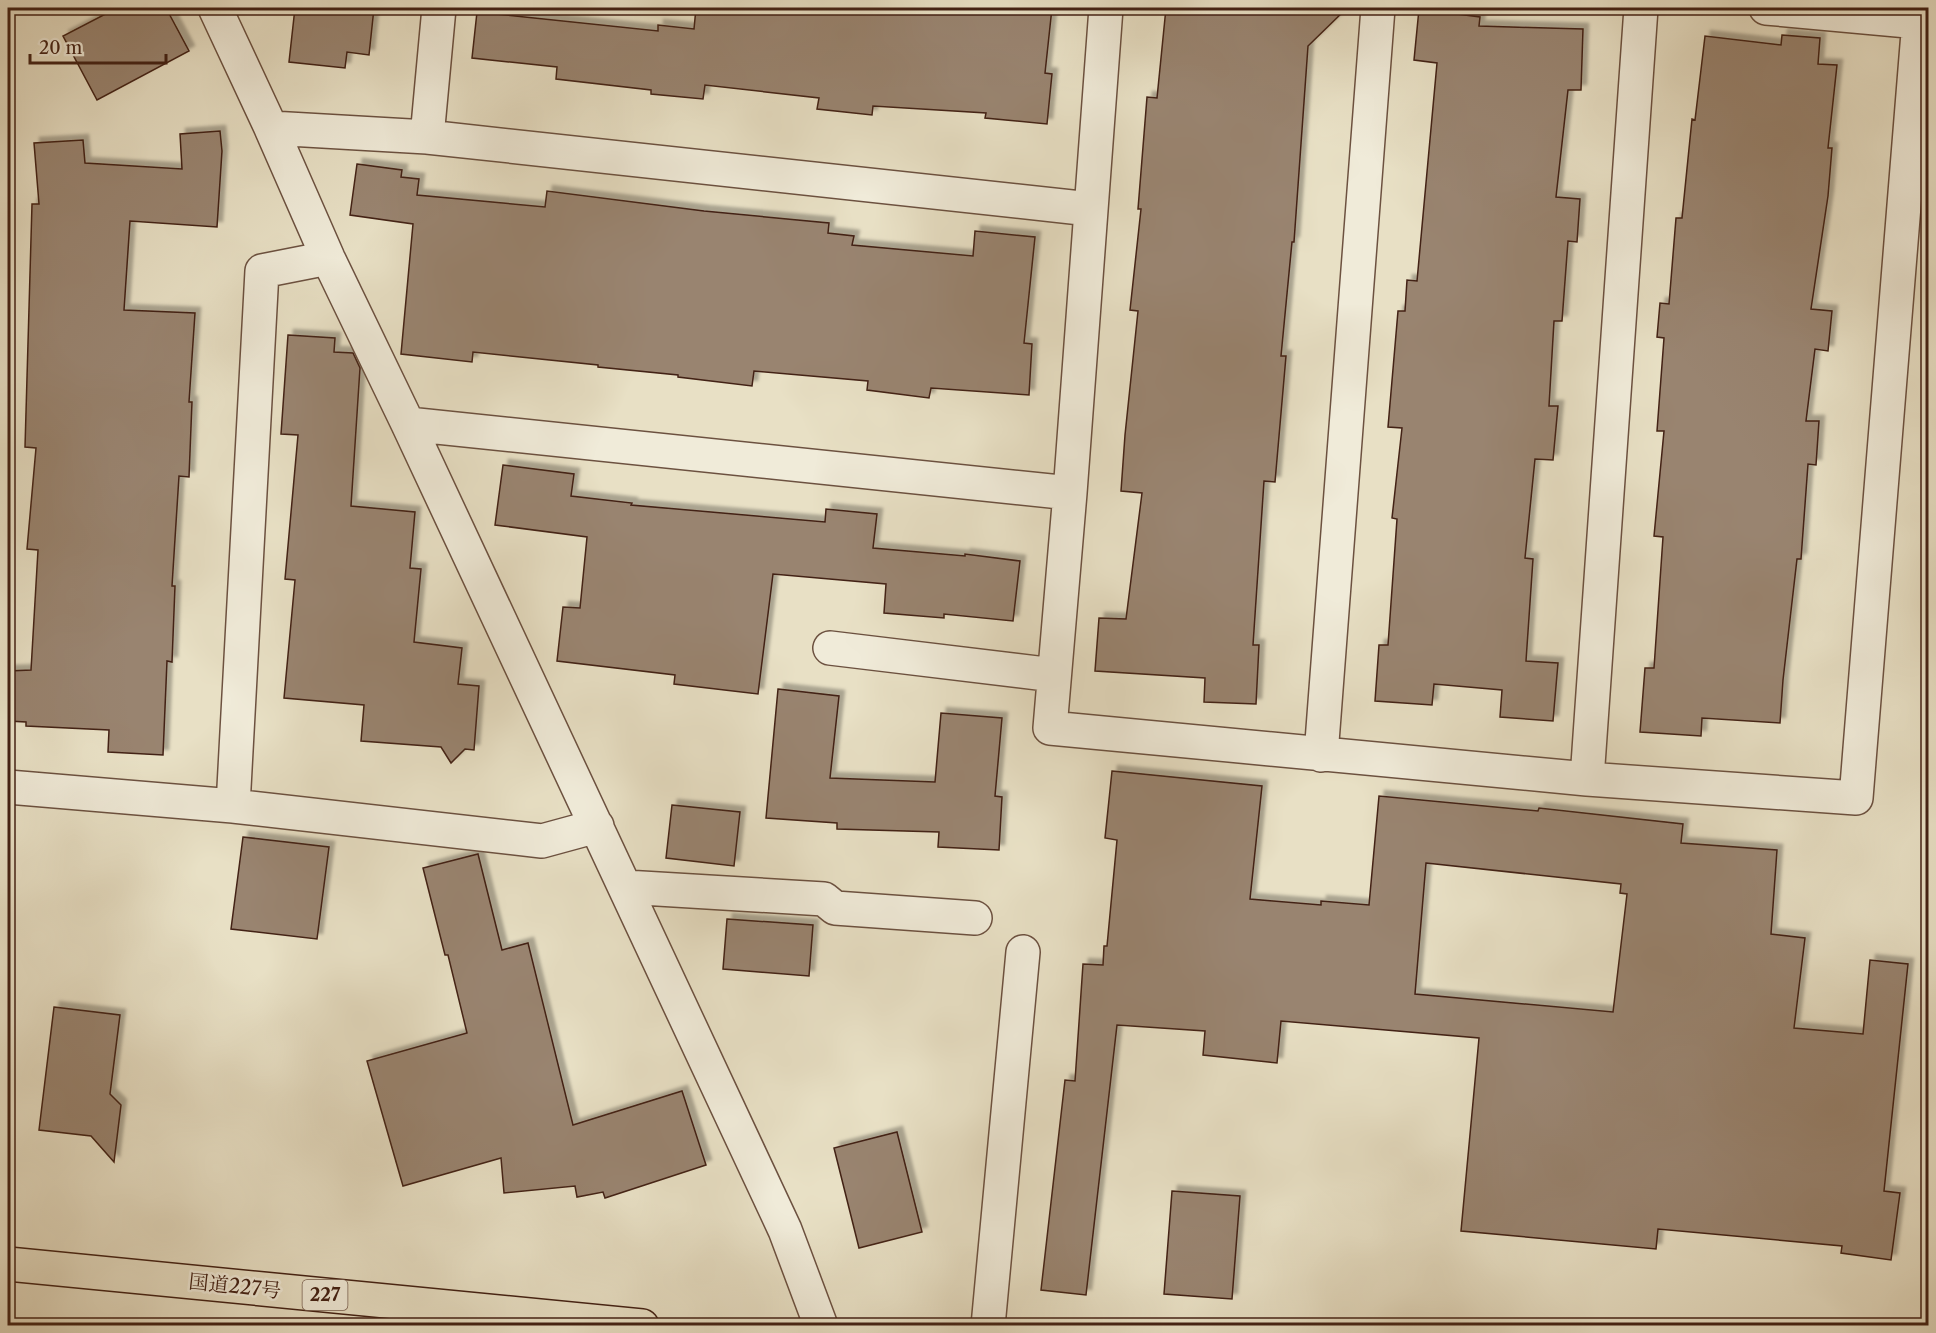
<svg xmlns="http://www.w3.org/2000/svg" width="1936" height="1333" viewBox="0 0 1936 1333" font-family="'Libre Caslon Text','Noto Serif JP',serif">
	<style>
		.building { fill: #998470; stroke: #432114; stroke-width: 1.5; fill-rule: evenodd; filter: url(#shadow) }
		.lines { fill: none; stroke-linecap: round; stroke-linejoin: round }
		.minor-casing { stroke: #6c5140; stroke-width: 36 }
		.trunk-casing { stroke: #432114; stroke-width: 36 }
		.minor { stroke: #f0ebd9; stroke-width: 33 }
		.trunk { stroke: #e8e0c5; stroke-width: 33 }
		.labels { text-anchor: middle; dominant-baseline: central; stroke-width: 5; stroke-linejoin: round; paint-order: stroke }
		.shield { fill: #f0ebd9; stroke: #775e4f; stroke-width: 1.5 }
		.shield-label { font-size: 18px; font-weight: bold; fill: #432114 }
		.street-label { font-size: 20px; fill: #432114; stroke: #f0ebd9 }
	</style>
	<defs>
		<filter id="shadow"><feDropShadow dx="5.5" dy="-5.5" stdDeviation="1.5" flood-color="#0004"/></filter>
	</defs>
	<rect width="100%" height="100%" fill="#e8e0c5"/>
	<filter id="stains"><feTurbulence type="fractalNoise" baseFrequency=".00333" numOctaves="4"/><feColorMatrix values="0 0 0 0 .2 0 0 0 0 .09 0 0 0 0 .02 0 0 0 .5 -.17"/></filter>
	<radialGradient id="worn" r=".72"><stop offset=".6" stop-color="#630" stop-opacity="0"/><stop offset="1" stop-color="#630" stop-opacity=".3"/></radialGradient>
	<!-- building -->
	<path class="building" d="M 117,8 L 166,8 L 189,51 L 97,100 L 63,36 Z
		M 295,8 L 374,8 L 369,55 L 347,52 L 345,68 L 289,62 Z
		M 696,8 L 1052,8 L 1045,73 L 1052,74 L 1047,124 L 985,118 L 986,113 L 873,106 L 872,115 L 817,109 L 819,98 L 705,85 L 703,99 L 651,94 L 651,90 L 556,79 L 557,67 L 472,58 L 477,12 L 658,31 L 658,25 L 694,29 Z
		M 1166,8 L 1226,8 L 1225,11 L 1285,12 L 1289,8 L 1347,8 L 1308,46 L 1294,242 L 1292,242 L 1281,356 L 1286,356 L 1275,482 L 1264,481 L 1253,645 L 1259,645 L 1256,704 L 1204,702 L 1205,678 L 1095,671 L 1099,618 L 1126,619 L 1142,493 L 1121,491 L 1125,435 L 1138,311 L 1130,310 L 1141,209 L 1138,209 L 1147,97 L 1157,98 Z
		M 1419,9 L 1480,17 L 1479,26 L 1583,29 L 1581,90 L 1568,90 L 1556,197 L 1580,199 L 1577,242 L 1568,241 L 1562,321 L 1554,321 L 1549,406 L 1558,406 L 1553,460 L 1535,459 L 1525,558 L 1533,559 L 1526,661 L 1558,663 L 1553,721 L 1500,717 L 1502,690 L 1434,684 L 1432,705 L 1375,701 L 1379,645 L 1388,645 L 1397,519 L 1392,518 L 1402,428 L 1388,427 L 1398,311 L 1405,311 L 1407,280 L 1417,281 L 1437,63 L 1414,60 Z
		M 1782,35 L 1820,38 L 1818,64 L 1837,65 L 1828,148 L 1832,148 L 1828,196 L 1811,309 L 1832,311 L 1828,351 L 1815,349 L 1806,421 L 1819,421 L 1816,465 L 1808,464 L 1801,559 L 1797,559 L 1783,680 L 1780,723 L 1702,718 L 1701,736 L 1640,732 L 1645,668 L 1654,668 L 1663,537 L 1654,536 L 1664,431 L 1657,431 L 1664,338 L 1657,337 L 1660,303 L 1669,304 L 1676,218 L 1682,218 L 1692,119 L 1695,120 L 1705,36 L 1781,45 Z
		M 220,131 L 222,151 L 217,227 L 130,221 L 124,310 L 195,313 L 189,402 L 192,402 L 189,477 L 179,476 L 172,586 L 175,586 L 172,662 L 167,661 L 163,755 L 108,752 L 109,730 L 26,726 L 26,722 L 8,721 L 8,671 L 31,670 L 38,550 L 27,549 L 36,448 L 25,447 L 32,204 L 39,204 L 34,143 L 83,140 L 85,163 L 182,169 L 180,134 Z
		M 357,164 L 402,170 L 401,177 L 419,179 L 417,195 L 545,207 L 547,191 L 704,211 L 829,223 L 828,233 L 854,236 L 852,245 L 973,256 L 975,231 L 1035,237 L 1024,343 L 1032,344 L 1029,395 L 931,388 L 929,398 L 867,390 L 868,381 L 754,371 L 752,386 L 678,377 L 678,375 L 598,367 L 598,365 L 473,352 L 472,362 L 401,354 L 413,224 L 350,215 Z
		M 288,335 L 335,338 L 334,352 L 353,353 L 360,368 L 351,506 L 415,512 L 410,568 L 421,569 L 414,642 L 462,648 L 458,684 L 479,686 L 474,750 L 465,749 L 451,763 L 441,747 L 361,741 L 364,705 L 284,698 L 295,580 L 285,579 L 298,435 L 281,434 Z
		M 503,465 L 574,474 L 571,496 L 632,503 L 631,505 L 825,522 L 826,509 L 877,514 L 873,548 L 965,556 L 965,554 L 1020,561 L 1013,621 L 944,614 L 944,618 L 884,613 L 886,584 L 773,574 L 758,694 L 674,684 L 675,675 L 557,661 L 563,607 L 580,608 L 587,537 L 495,525 Z
		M 778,689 L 839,696 L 830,778 L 935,782 L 941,713 L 1002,718 L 995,796 L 1002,797 L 999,850 L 938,847 L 939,832 L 837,829 L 837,823 L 766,818 Z
		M 1112,771 L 1262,786 L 1250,899 L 1321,905 L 1321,901 L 1369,905 L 1379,796 L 1538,811 L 1539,808 L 1683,824 L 1681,843 L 1777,850 L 1771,934 L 1805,938 L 1794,1028 L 1863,1034 L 1870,960 L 1908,964 L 1884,1191 L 1900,1193 L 1891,1260 L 1841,1253 L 1842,1246 L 1658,1229 L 1656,1249 L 1461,1231 L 1479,1038 L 1281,1021 L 1277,1063 L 1203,1055 L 1205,1031 L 1117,1025 L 1086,1295 L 1041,1290 L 1065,1080 L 1075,1081 L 1083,964 L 1103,965 L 1104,946 L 1107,946 L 1117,840 L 1105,838 ZM 1426,863 L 1621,884 L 1620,893 L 1627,894 L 1613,1012 L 1415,994 Z
		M 672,805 L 740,812 L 734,866 L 666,858 Z
		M 243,837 L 329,847 L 317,939 L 231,929 Z
		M 478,854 L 502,950 L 528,943 L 573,1125 L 682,1091 L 706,1165 L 605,1198 L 603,1192 L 577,1197 L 575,1186 L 504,1193 L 501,1158 L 403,1186 L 367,1061 L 467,1033 L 448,955 L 445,955 L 423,868 Z
		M 727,919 L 813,925 L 809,976 L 723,969 Z
		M 54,1007 L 120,1015 L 110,1094 L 121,1105 L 114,1162 L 91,1136 L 39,1130 Z
		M 897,1132 L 922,1232 L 859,1248 L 834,1148 Z
		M 1172,1191 L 1240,1196 L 1232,1299 L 1164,1294 Z"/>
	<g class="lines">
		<!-- minor casing -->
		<g class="minor-casing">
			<path id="minor" d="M 215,8 L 271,128 L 328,258 L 408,424 L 785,1230 L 821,1326
				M 1106,8 L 1070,493 L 1050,728 L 1587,779 L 1856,798 L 1920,8
				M 1766,8 L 1919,22
				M 271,128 L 427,137 L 1090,209
				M 427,137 L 439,8
				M 408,424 L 1070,493
				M 830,648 L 1054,675
				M 1321,755 L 1378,8
				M 1587,779 L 1641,8
				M 8,787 L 233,806 L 542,841 L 597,826
				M 233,806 L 262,271 L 328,258
				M 625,887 L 824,899 L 835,908 L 975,918
				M 988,1326 L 1023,952"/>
		</g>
		<!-- trunk casing -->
		<g class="trunk-casing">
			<path id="trunk" d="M 8,1264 L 642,1326"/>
		</g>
		<!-- minor -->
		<use href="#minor" class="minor"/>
		<!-- trunk -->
		<use href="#trunk" class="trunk"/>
	</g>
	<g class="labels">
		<!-- shield labels -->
		<rect class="shield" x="302.5" y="1280" width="45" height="30" rx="4.5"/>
		<g class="shield-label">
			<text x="325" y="1295">227</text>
		</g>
		<!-- street labels -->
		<g class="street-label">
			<text transform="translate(235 1286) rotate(6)">国道227号</text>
		</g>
	</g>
	<!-- margin -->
	<rect width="1936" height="1333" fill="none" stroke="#e8e0c5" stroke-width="30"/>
	<rect x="9" y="9" width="1918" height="1315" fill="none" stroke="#432114" stroke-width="3"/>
	<rect x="15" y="15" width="1906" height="1303" fill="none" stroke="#432114" stroke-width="1.5"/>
	<!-- scale -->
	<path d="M30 54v9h136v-9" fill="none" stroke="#432114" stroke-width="3"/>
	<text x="39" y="54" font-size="18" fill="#432114" stroke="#f0ebd9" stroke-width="4.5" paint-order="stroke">20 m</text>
	<rect width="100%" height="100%" filter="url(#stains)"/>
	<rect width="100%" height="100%" fill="url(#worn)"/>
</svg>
